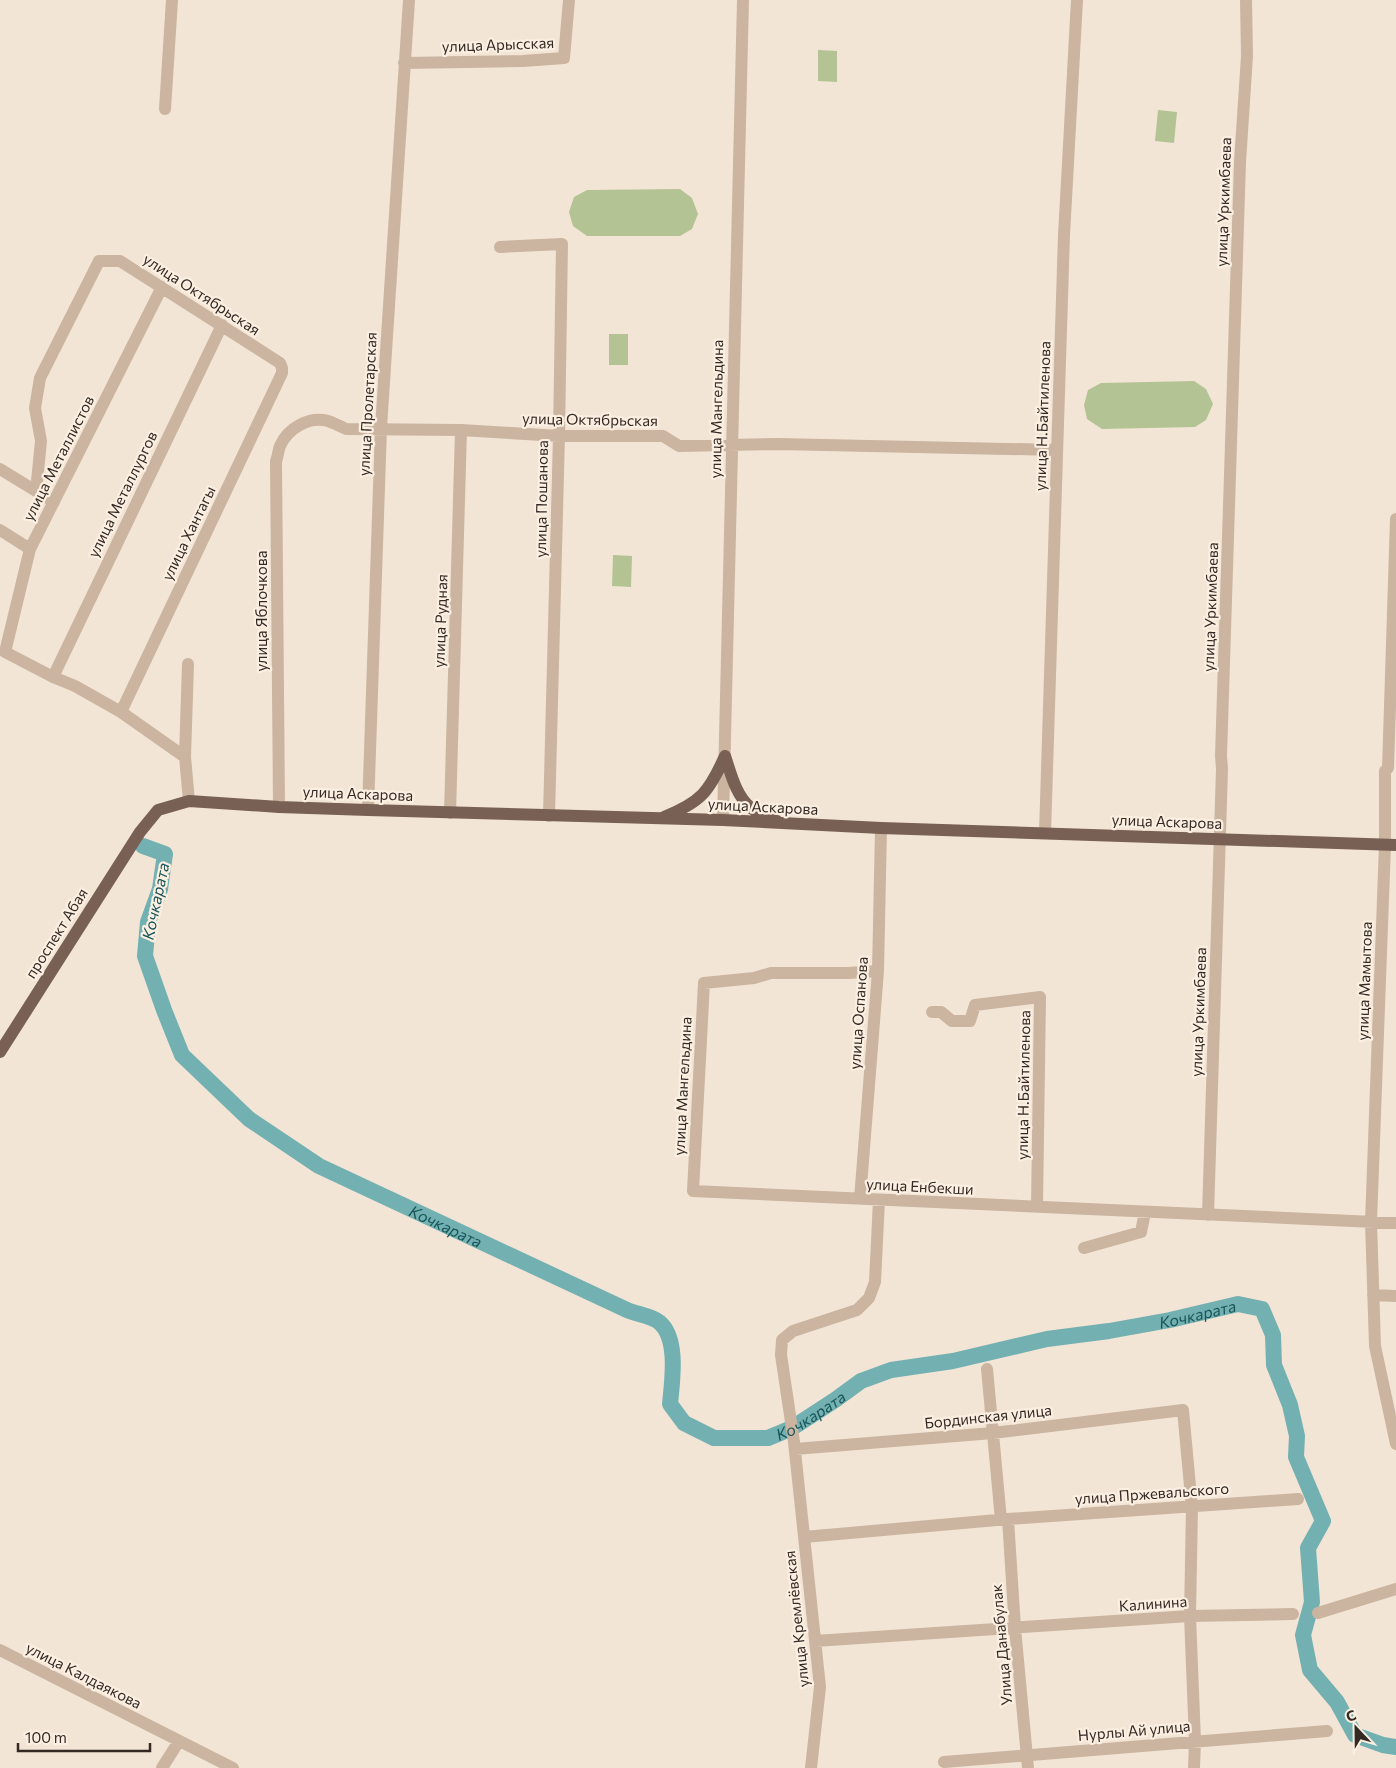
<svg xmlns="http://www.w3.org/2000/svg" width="1396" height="1768" viewBox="0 0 1396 1768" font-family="Commissioner,sans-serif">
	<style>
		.green { fill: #b3c394 }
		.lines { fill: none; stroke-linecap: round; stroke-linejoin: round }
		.river { stroke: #72b0b2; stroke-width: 16 }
		.minor { stroke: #cbb4a0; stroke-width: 12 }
		.major { stroke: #786054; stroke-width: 12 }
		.labels { text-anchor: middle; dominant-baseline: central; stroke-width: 4.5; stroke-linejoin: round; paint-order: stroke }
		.street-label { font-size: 15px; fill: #352924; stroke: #faefe1 }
		.water-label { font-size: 16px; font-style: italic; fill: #175559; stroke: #faefe1 }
	</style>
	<rect width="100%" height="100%" fill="#f3e5d5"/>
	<!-- green -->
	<path class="green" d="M 818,50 L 837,51 L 837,82 L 818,81 Z
		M 1158,110 L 1177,112 L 1174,143 L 1155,141 Z
		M 680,189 L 692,198 L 698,214 L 692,229 L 680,236 L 587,236 L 573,226 L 569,212 L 574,197 L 587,190 Z
		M 609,334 L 628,334 L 628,365 L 609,365 Z
		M 1194,381 L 1206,389 L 1213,404 L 1206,420 L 1195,427 L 1102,429 L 1087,419 L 1084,405 L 1088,390 L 1101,383 Z
		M 613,555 L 632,556 L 631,587 L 612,586 Z"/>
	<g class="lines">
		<!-- river -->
		<path class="river" id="s1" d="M 143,846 L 165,854 L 160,889 L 148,922 L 145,956 L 164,1010 L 182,1055 L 249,1119 L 319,1166 L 627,1310 C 636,1314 652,1316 659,1322 C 679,1338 672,1382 670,1404 L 684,1423 L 714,1438 L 768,1438 L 792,1428 L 835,1400 L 861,1381 L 891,1370 L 953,1361 L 1047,1339 L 1109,1331 L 1170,1320 L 1238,1304 L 1262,1309 L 1273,1335 L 1274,1365 L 1290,1405 L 1297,1436 L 1296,1457 L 1323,1521 L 1308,1548 L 1312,1602 L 1303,1635 L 1310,1670 L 1337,1702 L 1355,1735 L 1383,1745 L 1396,1747"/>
		<!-- minor -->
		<path class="minor" d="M 404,63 L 523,61 L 564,58 L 569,0
			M 165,109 L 172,0
			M 500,247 L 562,244 L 559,436 L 549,816
			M 162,287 L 30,549 L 5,652 L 53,677 L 75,686 L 121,712 L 185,757 L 189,801
			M 0,469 L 36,491
			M 54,502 L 36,491 L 41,441 L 35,408 L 40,378 L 99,261 L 120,261 L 280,363 L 282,368 L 282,373 L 121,712
			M 1396,519 L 1388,768 L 1385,771 L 1385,845 L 1371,1222 L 1375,1346 L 1396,1444
			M 0,530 L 30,549
			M 53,677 L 222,325
			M 185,757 L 188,664
			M 279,807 L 276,461 C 278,457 278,451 280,446 C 288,428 309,416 328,421 C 334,423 340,426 346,429 L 461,430 L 559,436 L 663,436 L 679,446 L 778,444 L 1057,450
			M 368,810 L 381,428 L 409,0
			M 450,813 L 461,430
			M 723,820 L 743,0
			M 1045,833 L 1064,235 L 1077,0
			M 878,971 L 848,973 L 771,973 L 754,978 L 704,983 L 693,1191 L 1396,1223
			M 932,1012 L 941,1012 L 952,1021 L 970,1021 L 975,1005 L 1040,997 L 1037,1207
			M 860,1199 L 878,971 L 881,828
			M 1208,1215 L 1222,769 L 1221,756 L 1240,162 L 1247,56 L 1246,0
			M 1084,1248 L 1141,1232 L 1145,1212
			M 1373,1295 L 1396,1296
			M 987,1369 L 1001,1520
			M 795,1449 L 993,1433 L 1183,1410 L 1192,1508 L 1190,1616 L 1195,1741 L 1194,1768
			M 1008,1519 L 1015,1628 L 1028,1768
			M 804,1537 L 1008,1519 L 1298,1499
			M 1318,1613 L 1396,1589
			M 815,1641 L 1190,1616 L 1293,1614
			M 0,1650 L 233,1768
			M 944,1762 L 1327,1731
			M 162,1768 L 179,1741
			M 811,1768 L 820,1687 L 794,1442 L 781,1355 L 782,1340 L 793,1331 L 857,1310 L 869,1298 L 875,1282 L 879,1200"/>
		<!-- major -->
		<path class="major" d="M 725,756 C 731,774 736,796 751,808 C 758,813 768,816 776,820
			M 664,817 C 701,802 709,792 725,756
			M 0,1052 L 140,832 L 158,810 L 189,801 L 279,807 L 368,810 L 723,820 L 881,828 L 1396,845"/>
	</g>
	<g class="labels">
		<!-- street labels -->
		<g class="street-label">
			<text transform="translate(498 44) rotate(-2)">улица Арысская</text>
			<text transform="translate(1223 202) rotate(-88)">улица Уркимбаева</text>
			<text transform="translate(202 294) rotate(33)">улица Октябрьская</text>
			<text transform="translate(367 404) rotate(-87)">улица Пролетарская</text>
			<text transform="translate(716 409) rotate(-89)">улица Мангельдина</text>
			<text transform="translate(1042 416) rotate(-88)">улица Н.Байтиленова</text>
			<text transform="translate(590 419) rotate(1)">улица Октябрьская</text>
			<text transform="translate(58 458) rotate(-63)">улица Металлистов</text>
			<text transform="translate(122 494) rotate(-64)">улица Металлургов</text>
			<text transform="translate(541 499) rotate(-89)">улица Пошанова</text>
			<text transform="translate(188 533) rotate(-64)">улица Хантагы</text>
			<text transform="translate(1210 607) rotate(-88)">улица Уркимбаева</text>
			<text transform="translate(261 611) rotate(-90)">улица Яблочкова</text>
			<text transform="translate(440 621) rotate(-88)">улица Рудная</text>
			<text transform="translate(358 793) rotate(2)">улица Аскарова</text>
			<text transform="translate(763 806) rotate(3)">улица Аскарова</text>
			<text transform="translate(1167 821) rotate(2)">улица Аскарова</text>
			<text transform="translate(56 933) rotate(-58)">проспект Абая</text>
			<text transform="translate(1364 981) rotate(-88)">улица Мамытова</text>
			<text transform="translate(1198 1012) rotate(-88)">улица Уркимбаева</text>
			<text transform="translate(858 1013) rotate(-86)">улица Оспанова</text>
			<text transform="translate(1023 1085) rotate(-89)">улица Н.Байтиленова</text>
			<text transform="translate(682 1086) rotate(-87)">улица Мангельдина</text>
			<text transform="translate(920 1186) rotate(3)">улица Енбекши</text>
			<text transform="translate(988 1416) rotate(-6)">Бординская улица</text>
			<text transform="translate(1152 1493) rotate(-4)">улица Пржевальского</text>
			<text transform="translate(1153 1603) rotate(-4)">Калинина</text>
			<text transform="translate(796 1619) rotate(-96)">улица Кремлёвская</text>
			<text transform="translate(1001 1645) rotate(-95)">Улица Данабулак</text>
			<text transform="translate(84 1675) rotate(27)">улица Калдаякова</text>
			<text transform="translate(1134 1730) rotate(-5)">Нурлы Ай улица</text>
		</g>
		<!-- water labels -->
		<g class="water-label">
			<text transform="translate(155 901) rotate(-78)">Кочкарата</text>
			<text stroke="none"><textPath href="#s1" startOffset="551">Кочкарата</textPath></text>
			<text stroke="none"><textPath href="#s1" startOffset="1435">Кочкарата</textPath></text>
			<text stroke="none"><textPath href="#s1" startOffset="1030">Кочкарата</textPath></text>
		</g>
	</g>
	<!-- north arrow -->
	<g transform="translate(1356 1728) rotate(338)" stroke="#faefe1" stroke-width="4" paint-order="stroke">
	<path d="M0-4L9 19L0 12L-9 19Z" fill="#352924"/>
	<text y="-8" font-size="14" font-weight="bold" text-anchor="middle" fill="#352924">С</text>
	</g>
	<!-- scale -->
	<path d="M18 1743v8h132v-8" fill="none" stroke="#352924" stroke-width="2.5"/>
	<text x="25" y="1743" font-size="15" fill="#352924" stroke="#faefe1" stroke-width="4" paint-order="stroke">100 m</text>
</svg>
